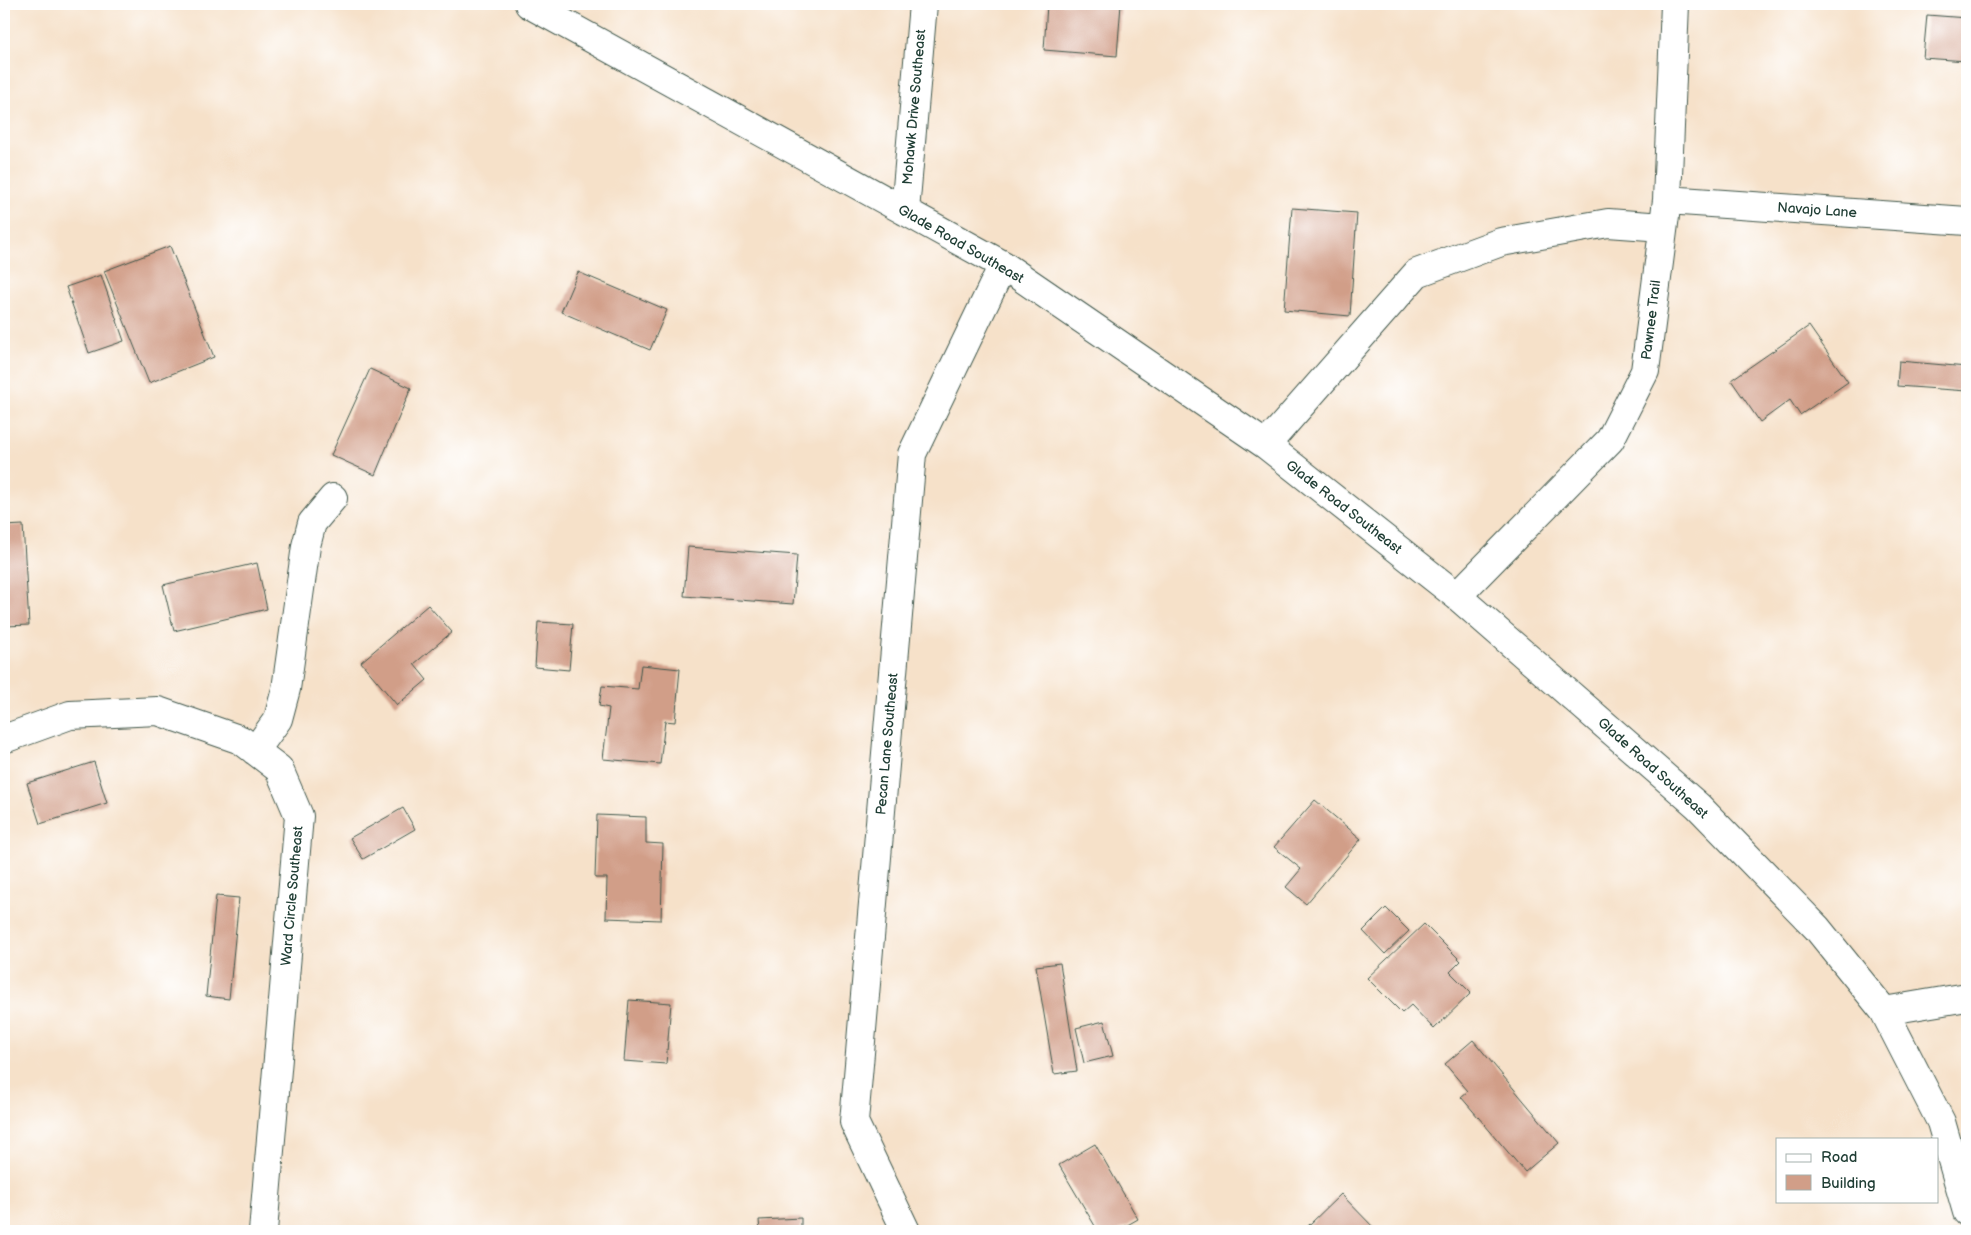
<svg xmlns="http://www.w3.org/2000/svg" width="1971" height="1235" viewBox="0 0 1971 1235" font-family="'Balsamiq Sans',sans-serif">
	<style>
		.building { fill: #d19e88 }
		.lines { fill: none; stroke-linecap: round; stroke-linejoin: round }
		.minor-casing { stroke: #3f564a; stroke-width: 30 }
		.minor { stroke: #fff; stroke-width: 28 }
		.labels { text-anchor: middle; dominant-baseline: central; stroke-width: 4.5; stroke-linejoin: round; paint-order: stroke }
		.street-label { font-size: 14px; fill: #1f3d34; stroke: #fff }
	</style>
	<rect width="100%" height="100%" fill="#fff"/>
	<filter id="ink" filterUnits="userSpaceOnUse"><feTurbulence type="fractalNoise" baseFrequency=".02" numOctaves="2"/><feDisplacementMap in="SourceGraphic" scale="10" xChannelSelector="R" yChannelSelector="G"/><feConvolveMatrix kernelMatrix="1 2 1 2 8 2 1 2 1" color-interpolation-filters="sRGB"/></filter>
	<filter id="wash" filterUnits="userSpaceOnUse"><feTurbulence type="fractalNoise" baseFrequency=".0096" numOctaves="4" result="noise"/><feDisplacementMap in="SourceGraphic" scale="20" xChannelSelector="R" yChannelSelector="G"/><feGaussianBlur stdDeviation="1.12" result="paint"/><feColorMatrix in="noise" values="0 0 0 0 0 0 0 0 0 0 0 0 0 0 0 0 0 1.4 0 .05"/><feComposite in="paint" operator="in"/></filter>
	<g filter="url(#wash)">
		<rect width="100%" height="100%" fill="#f6e1c9"/>
		<g id="blocks">
			<!-- building -->
			<path class="building" d="M 1047,4 L 1121,4 L 1117,56 L 1044,50 Z
				M 1927,15 L 1967,18 L 1967,61 L 1923,58 Z
				M 1292,208 L 1357,213 L 1350,316 L 1284,310 Z
				M 170,246 L 214,357 L 149,383 L 104,271 Z
				M 578,272 L 667,310 L 650,350 L 561,312 Z
				M 101,275 L 124,341 L 89,353 L 66,287 Z
				M 1809,326 L 1848,382 L 1800,415 L 1790,400 L 1760,422 L 1731,380 Z
				M 1899,361 L 1967,367 L 1967,391 L 1897,386 Z
				M 370,369 L 411,388 L 375,475 L 331,455 Z
				M 23,525 L 29,625 L 6,626 L 4,526 Z
				M 688,547 L 797,555 L 793,604 L 684,596 Z
				M 257,563 L 267,609 L 174,631 L 163,585 Z
				M 428,605 L 452,632 L 414,664 L 427,680 L 397,705 L 361,662 Z
				M 538,622 L 573,624 L 569,670 L 535,667 Z
				M 641,665 L 680,669 L 675,722 L 665,721 L 660,764 L 603,759 L 609,708 L 599,706 L 602,686 L 638,689 Z
				M 94,762 L 107,803 L 40,824 L 27,783 Z
				M 1315,800 L 1361,839 L 1306,904 L 1286,887 L 1301,869 L 1274,847 Z
				M 403,808 L 415,829 L 363,859 L 350,838 Z
				M 597,815 L 646,817 L 646,843 L 663,844 L 661,920 L 606,918 L 607,878 L 595,878 Z
				M 216,896 L 239,898 L 229,999 L 206,996 Z
				M 1386,908 L 1409,931 L 1385,954 L 1363,931 Z
				M 1424,924 L 1461,961 L 1450,972 L 1471,993 L 1434,1029 L 1411,1005 L 1402,1013 L 1367,978 Z
				M 1060,963 L 1077,1071 L 1054,1074 L 1036,966 Z
				M 629,1000 L 671,1003 L 666,1064 L 624,1061 Z
				M 1104,1021 L 1113,1056 L 1084,1063 L 1076,1028 Z
				M 1473,1040 L 1559,1143 L 1525,1172 L 1461,1097 L 1468,1091 L 1445,1064 Z
				M 1095,1144 L 1138,1219 L 1117,1231 L 1098,1231 L 1059,1165 Z
				M 1341,1194 L 1377,1231 L 1314,1231 L 1308,1226 Z
				M 801,1218 L 801,1231 L 760,1231 L 759,1220 Z"/>
		</g>
	</g>
	<g filter="url(#ink)">
		<use href="#blocks" fill-opacity="0" stroke="#3f564a" stroke-width="1"/>
		<g class="lines">
			<!-- minor casing -->
			<g class="minor-casing">
				<path id="minor" d="M 529,4 L 1003,265 L 1266,445 L 1457,596 L 1698,806 L 1817,928 L 1884,1011 L 1941,1122 L 1967,1212
					M 1667,200 L 1967,221
					M 905,211 L 923,4
					M 1266,445 L 1417,273 L 1501,242 L 1608,223 L 1663,227
					M 1457,596 L 1610,440 L 1645,371 L 1667,200 L 1675,4
					M 4,739 L 70,715 L 158,711 L 241,740 L 279,769 L 299,816 L 263,1231
					M 255,751 L 278,719 L 286,689 L 306,546 L 312,523 L 333,498
					M 1884,1011 L 1967,997
					M 906,1231 L 854,1122 L 912,454 L 1003,265"/>
			</g>
			<!-- minor -->
			<use href="#minor" class="minor"/>
		</g>
	</g>
	<g class="labels">
		<!-- street labels -->
		<g class="street-label">
			<text transform="translate(914 107) rotate(-85)">Mohawk Drive Southeast</text>
			<text transform="translate(1817 210) rotate(4)">Navajo Lane</text>
			<text transform="translate(961 244) rotate(30)">Glade Road Southeast</text>
			<text transform="translate(1651 320) rotate(-83)">Pawnee Trail</text>
			<text transform="translate(1344 507) rotate(38)">Glade Road Southeast</text>
			<text transform="translate(887 744) rotate(-85)">Pecan Lane Southeast</text>
			<text transform="translate(1653 768) rotate(42)">Glade Road Southeast</text>
			<text transform="translate(292 896) rotate(-85)">Ward Circle Southeast</text>
		</g>
	</g>
	<!-- margin -->
	<rect width="1971" height="1235" fill="none" stroke="#fff" stroke-width="20"/>
	<!-- legend -->
	<rect x="1776" y="1138" width="162" height="65" fill="#ffffff" stroke="#a5b1ae"/>
	<rect x="1786" y="1154" width="25" height="8" fill="#ffffff" stroke="#a5b1ae"/>
	<text x="1821" y="1162" font-size="15" fill="#1f3d34">Road</text>
	<rect x="1786" y="1175" width="25" height="15" fill="#d19e88" stroke="#a5b1ae"/>
	<text x="1821" y="1188" font-size="15" fill="#1f3d34">Building</text>
</svg>
